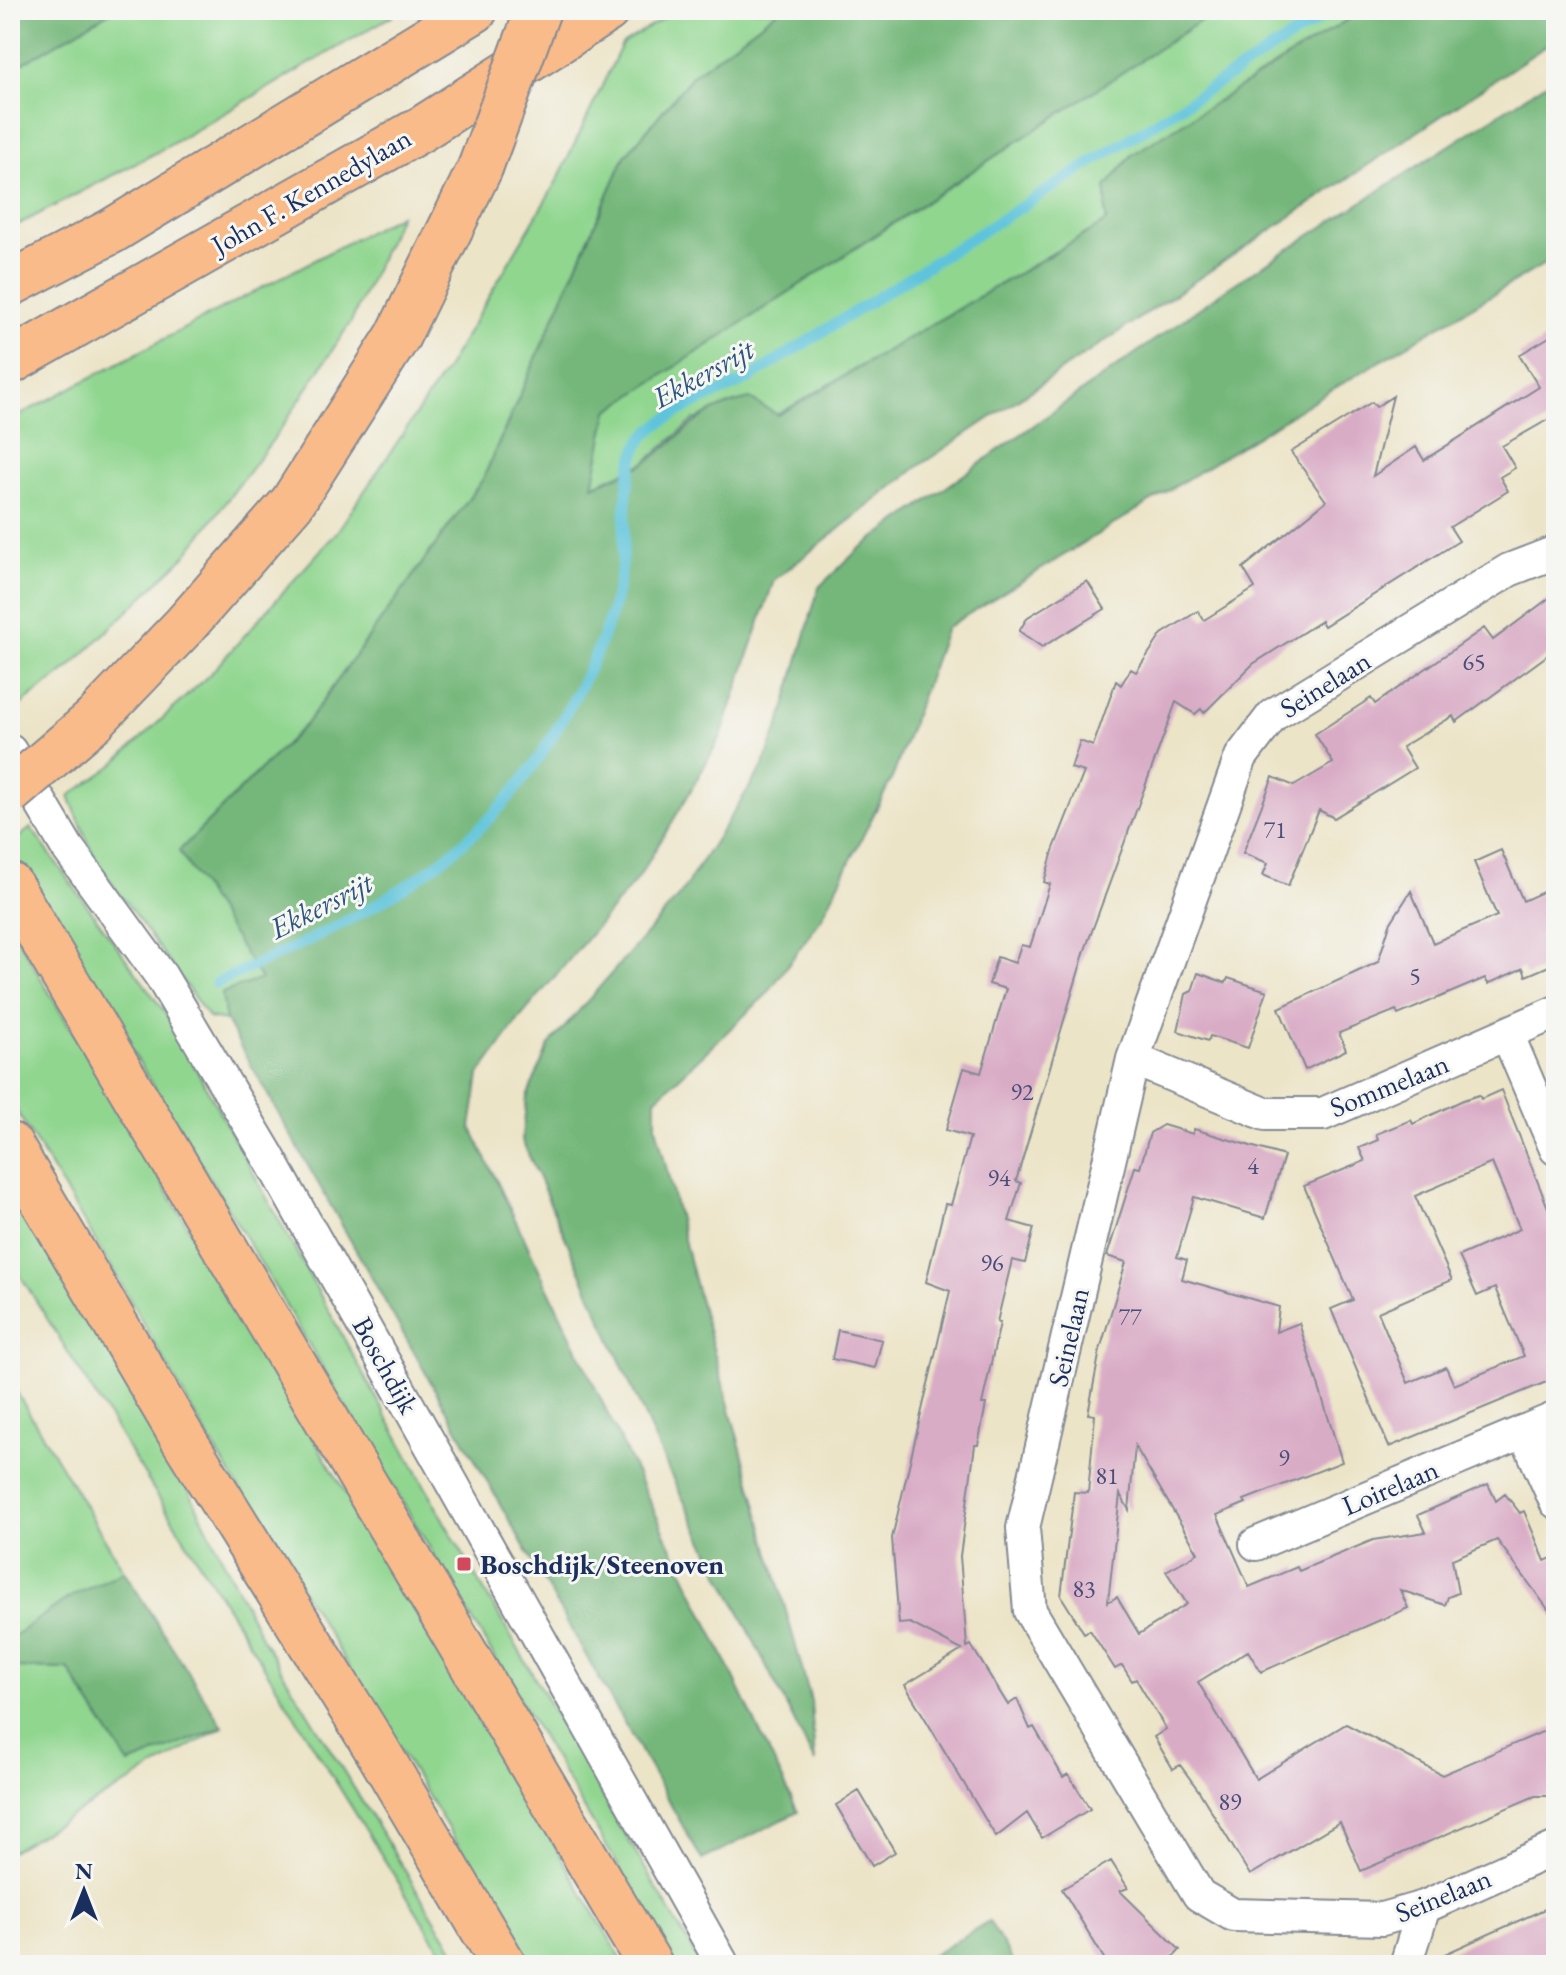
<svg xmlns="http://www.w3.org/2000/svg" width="1566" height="1975" viewBox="0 0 1566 1975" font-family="'EB Garamond',serif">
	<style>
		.green { fill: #90d68f; stroke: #568276; stroke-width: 2 }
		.forest { fill: #74b77a; stroke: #48736c; stroke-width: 2 }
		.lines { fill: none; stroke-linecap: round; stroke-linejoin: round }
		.stream { stroke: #5ec4db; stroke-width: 11 }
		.building { fill: #d9acc6; fill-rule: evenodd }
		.street-casing { stroke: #848a92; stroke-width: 36 }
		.primary-casing { stroke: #848a92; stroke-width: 48 }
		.highway-casing { stroke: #848a92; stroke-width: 48 }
		.street { stroke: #fff; stroke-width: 32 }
		.primary { stroke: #fabb8b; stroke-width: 44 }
		.highway { stroke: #fabb8b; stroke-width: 44 }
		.highway-bridge-casing { stroke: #848a92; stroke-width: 48; stroke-linecap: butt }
		.highway-bridge { stroke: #fabb8b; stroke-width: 44 }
		.poi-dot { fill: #d1495b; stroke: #f6f6f2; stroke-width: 3 }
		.labels { text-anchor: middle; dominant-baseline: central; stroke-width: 6; stroke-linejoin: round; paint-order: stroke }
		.number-label { font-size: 24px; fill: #4a4e78 }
		.street-label { font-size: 28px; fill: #1b2f5e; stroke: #f6f6f2 }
		.poi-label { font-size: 28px; font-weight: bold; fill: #1b2f5e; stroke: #f6f6f2; text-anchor: start }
		.water-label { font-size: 30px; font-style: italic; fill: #2c547d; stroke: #f6f6f2 }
	</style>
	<rect width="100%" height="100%" fill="#f6f6f2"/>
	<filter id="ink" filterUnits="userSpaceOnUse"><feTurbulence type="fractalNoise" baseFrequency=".0125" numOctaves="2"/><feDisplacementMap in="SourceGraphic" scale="16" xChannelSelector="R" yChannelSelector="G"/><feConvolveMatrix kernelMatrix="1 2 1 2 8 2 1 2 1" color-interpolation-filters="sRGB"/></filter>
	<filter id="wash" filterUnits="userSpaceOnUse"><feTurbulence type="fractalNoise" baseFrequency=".006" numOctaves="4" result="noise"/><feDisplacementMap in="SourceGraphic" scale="32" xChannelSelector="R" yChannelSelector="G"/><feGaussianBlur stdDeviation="1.8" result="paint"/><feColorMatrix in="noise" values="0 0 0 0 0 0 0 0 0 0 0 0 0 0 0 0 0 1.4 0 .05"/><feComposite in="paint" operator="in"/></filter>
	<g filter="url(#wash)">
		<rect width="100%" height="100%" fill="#ece4c7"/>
		<!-- green -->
		<path class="green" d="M 113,10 L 402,10 L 161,150 L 10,229 L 10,71 Z
			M 677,10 L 779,10 L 693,75 L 625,156 L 483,479 L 306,724 L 179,851 L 262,979 L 222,993 L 226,1021 L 209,1018 L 95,859 L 69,796 L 112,766 L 212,672 L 337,532 L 445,371 L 558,179 L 622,44 Z
			M 1217,10 L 1363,10 L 1132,155 L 1106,187 L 1106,222 L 777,415 L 750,399 L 694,420 L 644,463 L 592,486 L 608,411 Z
			M 400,215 L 352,320 L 278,433 L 185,556 L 70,667 L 14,710 L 10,703 L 10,420 Z
			M 31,828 L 166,1014 L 445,1523 L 701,1965 L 677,1965 L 216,1188 L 10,852 L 10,844 Z
			M 10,926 L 625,1965 L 532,1965 L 201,1426 L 112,1268 L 10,1100 Z
			M 10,1180 L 165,1442 L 261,1637 L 463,1965 L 450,1965 L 10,1259 Z
			M 10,1381 L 124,1571 L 68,1598 L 10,1639 Z
			M 10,1664 L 16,1668 L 68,1669 L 129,1764 L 223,1727 L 10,1852 Z"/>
		<!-- forest -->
		<path class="forest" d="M 10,10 L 113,10 L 10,71 Z
			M 779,10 L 1217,10 L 608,411 L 593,486 C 609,479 630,473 645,463 C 688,434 692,411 750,399 L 778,415 L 1106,222 L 1106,187 L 1132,155 L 1363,10 L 1556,10 L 1556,39 L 920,465 L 774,580 L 721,736 L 686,799 L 639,877 L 519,1019 L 479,1075 L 471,1127 L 798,1812 L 702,1860 L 226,1021 L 222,993 L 261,979 L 179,851 L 306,724 L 483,479 L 625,156 L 693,75 Z
			M 1556,77 L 1556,257 L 1323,395 L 946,628 L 893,776 L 822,917 L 767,994 L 656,1099 L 656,1126 L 693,1276 L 811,1701 L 815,1763 L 668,1469 L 522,1140 L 527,1097 L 549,1045 L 680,895 L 763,766 L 782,717 L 819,587 L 859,549 L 1228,288 Z
			M 124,1571 L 223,1727 L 129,1764 L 68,1669 L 16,1668 L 10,1664 L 10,1639 L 68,1598 Z
			M 989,1921 L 1015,1965 L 917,1965 Z"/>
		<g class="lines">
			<!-- stream -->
			<path class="stream" d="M 216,983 C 340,927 465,873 542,753 C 575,701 609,638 620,577 C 627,541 621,469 642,440 C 660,415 718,394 746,380 L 1334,10"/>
		</g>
		<g id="blocks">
			<!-- building -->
			<path class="building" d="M 1556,333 L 1556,415 L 1502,446 L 1515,468 L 1500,477 L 1508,491 L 1450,527 L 1459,541 L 1324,626 L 1321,621 L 1253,664 L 1204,713 L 1201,709 L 1195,714 L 1176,702 L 1085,950 L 1016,1181 L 1021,1183 L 1009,1221 L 1034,1228 L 1025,1263 L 1012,1260 L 997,1322 L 1000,1323 L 982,1404 L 986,1404 L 978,1445 L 975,1445 L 960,1556 L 967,1647 L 971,1645 L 1008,1705 L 1017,1699 L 1030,1729 L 1034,1727 L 1063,1777 L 1068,1774 L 1090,1809 L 1042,1838 L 1027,1813 L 996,1837 L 905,1685 L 962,1650 L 910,1623 L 899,1624 L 892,1538 L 950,1291 L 926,1282 L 945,1204 L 951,1205 L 970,1137 L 946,1130 L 964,1068 L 981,1073 L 1006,989 L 989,984 L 997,957 L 1015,963 L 1021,945 L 1030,947 L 1050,884 L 1044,882 L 1053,851 L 1084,772 L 1071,768 L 1080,741 L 1093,746 L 1116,681 L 1121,685 L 1131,669 L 1136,672 L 1162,634 L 1198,611 L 1204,620 L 1255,588 L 1243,568 L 1326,501 L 1291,452 L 1372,402 L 1376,407 L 1393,396 L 1373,476 L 1416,447 L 1424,460 L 1539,387 L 1519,355 Z
				M 1087,581 L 1105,609 L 1042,647 L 1019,631 L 1028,617 Z
				M 1556,593 L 1556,649 L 1456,722 L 1453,716 L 1402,747 L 1415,768 L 1334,818 L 1319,810 L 1288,886 L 1263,875 L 1268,863 L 1243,853 L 1273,777 L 1294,786 L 1333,763 L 1315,734 L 1371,698 L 1375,704 L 1484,628 L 1493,640 Z
				M 1501,850 L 1523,901 L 1556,886 L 1556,963 L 1526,976 L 1523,968 L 1488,984 L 1485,978 L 1398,1015 L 1396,1010 L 1339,1033 L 1346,1050 L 1305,1070 L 1279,1008 L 1378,962 L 1390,924 L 1411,891 L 1433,943 L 1497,916 L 1474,862 Z
				M 1198,973 L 1226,983 L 1228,978 L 1267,991 L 1248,1048 L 1210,1036 L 1208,1041 L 1178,1031 L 1186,994 L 1192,991 Z
				M 1501,1090 L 1556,1228 L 1556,1378 L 1389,1447 L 1331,1309 L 1353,1300 L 1304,1186 L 1365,1161 L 1359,1148 L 1378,1140 L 1376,1134 L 1411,1120 L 1413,1124 L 1463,1100 L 1479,1095 L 1481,1099 ZM 1492,1163 L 1520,1229 L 1459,1256 L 1477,1296 L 1495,1288 L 1524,1356 L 1454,1385 L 1446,1367 L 1408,1383 L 1378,1312 L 1452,1280 L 1415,1196 Z
				M 1163,1125 L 1193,1134 L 1194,1129 L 1284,1156 L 1265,1218 L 1194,1197 L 1177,1257 L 1187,1260 L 1182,1279 L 1279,1307 L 1276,1332 L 1299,1323 L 1342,1462 L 1244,1500 L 1246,1503 L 1217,1515 L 1249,1587 L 1297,1567 L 1299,1571 L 1373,1540 L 1426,1532 L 1418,1515 L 1488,1484 L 1496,1501 L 1505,1494 L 1520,1513 L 1524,1511 L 1545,1561 L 1556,1556 L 1556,1620 L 1497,1540 L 1452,1559 L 1458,1593 L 1448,1597 L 1445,1605 L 1400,1590 L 1408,1608 L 1261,1672 L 1248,1651 L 1198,1682 L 1256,1779 L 1346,1724 L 1442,1775 L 1556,1726 L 1556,1796 L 1535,1796 L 1361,1871 L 1340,1822 L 1250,1875 L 1199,1791 L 1180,1765 L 1173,1769 L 1154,1737 L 1166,1729 L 1136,1679 L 1132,1681 L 1122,1665 L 1115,1669 L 1090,1630 L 1084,1633 L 1061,1596 L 1074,1492 L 1088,1493 L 1095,1415 L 1088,1414 L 1100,1350 L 1126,1262 L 1107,1256 L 1135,1167 L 1140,1168 L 1150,1133 ZM 1135,1446 L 1198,1553 L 1166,1571 L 1187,1604 L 1139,1634 L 1117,1597 L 1108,1602 L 1120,1494 L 1129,1510 Z
				M 838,1330 L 882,1340 L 875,1368 L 832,1359 Z
				M 859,1791 L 895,1852 L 872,1866 L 836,1805 Z
				M 1111,1861 L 1128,1888 L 1120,1891 L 1180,1950 L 1166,1965 L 1108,1965 L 1062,1889 Z
				M 1556,1904 L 1556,1965 L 1426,1965 L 1427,1962 Z"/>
		</g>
	</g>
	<g filter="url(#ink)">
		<use href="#blocks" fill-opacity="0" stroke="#848a92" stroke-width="2"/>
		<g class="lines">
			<!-- street casing -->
			<g class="street-casing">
				<path id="street" d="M 1556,552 L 1509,570 L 1273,715 L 1241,757 L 1133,1059 L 1023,1528 L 1030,1611 L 1199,1895 L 1233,1915 L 1382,1919 L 1424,1907 L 1556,1848
					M 10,751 L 67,847 L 161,976 L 268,1156 L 723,1965
					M 1508,1036 L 1556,1149
					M 1133,1059 L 1265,1114 L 1323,1114 L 1556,1012
					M 1524,1431 L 1556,1502
					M 1256,1544 L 1556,1418
					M 1406,1965 L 1424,1907"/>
			</g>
			<!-- primary casing -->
			<g class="primary-casing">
				<path id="primary" d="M 10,885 L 650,1965
					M 10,1145 L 182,1437 L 376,1748 L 504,1965"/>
			</g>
			<!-- highway casing -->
			<g class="highway-casing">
				<path id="highway" d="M 10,284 L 112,231 L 475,10
					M 10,362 L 423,128 L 607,10
					M 94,720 L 185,625 L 292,503 L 398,336 L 480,168"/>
			</g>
			<!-- street -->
			<use href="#street" class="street"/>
			<!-- primary -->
			<use href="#primary" class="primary"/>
			<!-- highway -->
			<use href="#highway" class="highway"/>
			<!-- highway-bridge casing -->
			<g class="highway-bridge-casing">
				<path id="highway-bridge" d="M 480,168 L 538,10
					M 10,792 L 94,720"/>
			</g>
			<!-- highway-bridge -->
			<use href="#highway-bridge" class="highway-bridge"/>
		</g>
	</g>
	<!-- markers -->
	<rect class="poi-dot" x="456" y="1556" width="16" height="16" rx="4"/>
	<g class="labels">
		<!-- number labels -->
		<g class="number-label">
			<text x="1474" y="661">65</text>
			<text x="1275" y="829">71</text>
			<text x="1415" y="975">5</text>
			<text x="1022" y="1091">92</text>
			<text x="1253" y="1165">4</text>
			<text x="999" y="1177">94</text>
			<text x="992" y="1262">96</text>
			<text x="1130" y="1316">77</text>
			<text x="1284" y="1457">9</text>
			<text x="1107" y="1475">81</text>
			<text x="1084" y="1588">83</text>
			<text x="1230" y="1801">89</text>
		</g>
		<!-- street labels -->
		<g class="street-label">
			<text transform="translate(311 191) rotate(-30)">John F. Kennedylaan</text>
			<text transform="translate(1325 684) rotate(-32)">Seinelaan</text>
			<text transform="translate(1389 1085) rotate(-22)">Sommelaan</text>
			<text transform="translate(1068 1337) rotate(-77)">Seinelaan</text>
			<text transform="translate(386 1365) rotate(61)">Boschdijk</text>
			<text transform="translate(1390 1487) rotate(-23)">Loirelaan</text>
			<text transform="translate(1443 1895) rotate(-22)">Seinelaan</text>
		</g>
		<!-- poi labels -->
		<g class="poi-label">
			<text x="480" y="1564">Boschdijk/Steenoven</text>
		</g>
		<!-- water labels -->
		<g class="water-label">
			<text transform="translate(703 373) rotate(-29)">Ekkersrijt</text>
			<text transform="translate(321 905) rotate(-27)">Ekkersrijt</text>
		</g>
	</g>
	<!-- margin -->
	<rect width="1566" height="1975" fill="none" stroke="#f6f6f2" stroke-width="40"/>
	<!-- north arrow -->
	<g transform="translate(84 1891)" stroke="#f6f6f2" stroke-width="6" paint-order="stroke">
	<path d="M0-6L14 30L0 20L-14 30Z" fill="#1b2f5e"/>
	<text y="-12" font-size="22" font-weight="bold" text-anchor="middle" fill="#1b2f5e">N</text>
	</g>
</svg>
